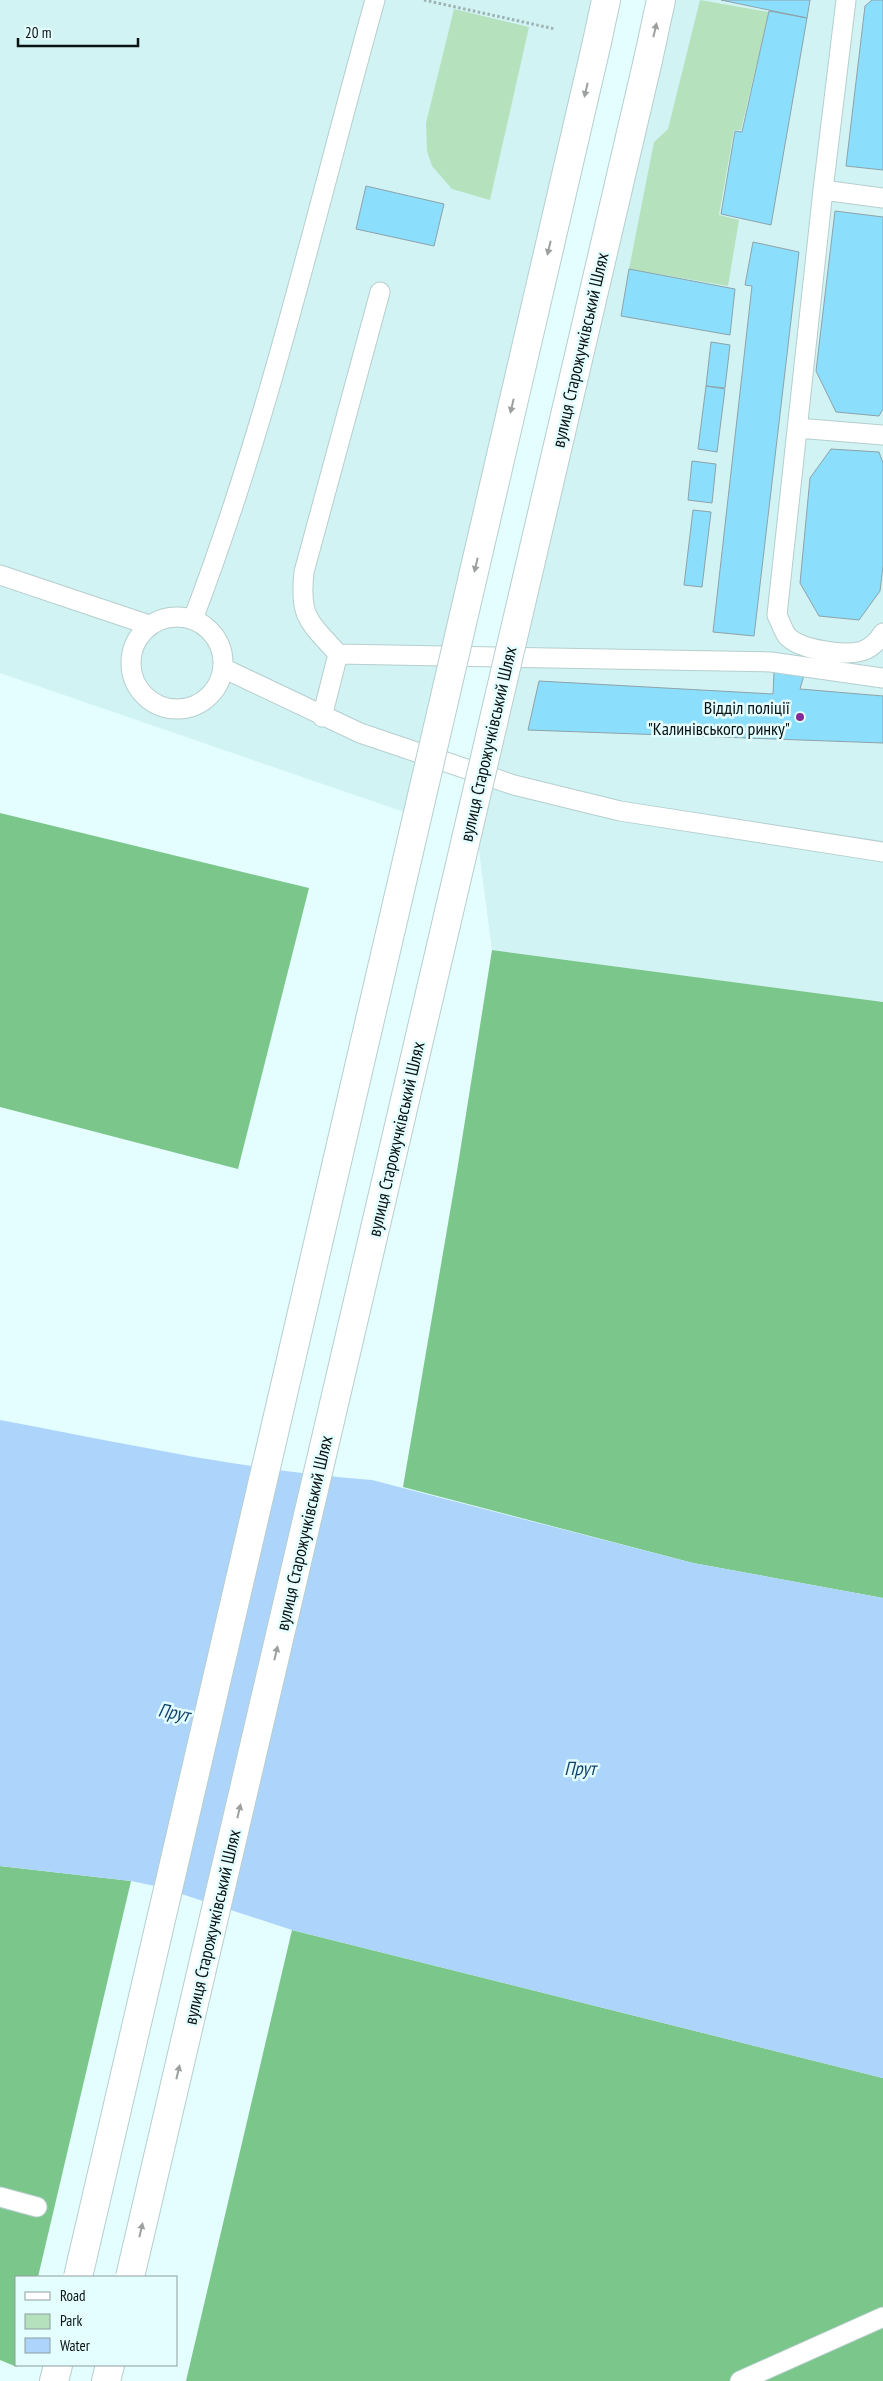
<svg xmlns="http://www.w3.org/2000/svg" width="883" height="2381" viewBox="0 0 883 2381" font-family="'PT Sans Narrow',sans-serif">
	<style>
		.built { fill: #d1f3f3 }
		.green { fill: #b5e2bc }
		.forest { fill: #7bc68a }
		.water { fill: #add5fb }
		.building { fill: #8bdefc; stroke: #8ea2aa }
		.lines { fill: none; stroke-linecap: round; stroke-linejoin: round }
		.service-casing { stroke: #b6cece; stroke-width: 21 }
		.primary-casing { stroke: #b6cece; stroke-width: 30 }
		.path { stroke: #9fb2b3; stroke-width: 3; stroke-dasharray: 2.5 2.5; stroke-linecap: butt }
		.service { stroke: #fff; stroke-width: 19 }
		.primary { stroke: #fff; stroke-width: 28 }
		.primary-bridge-casing { stroke: #b6cece; stroke-width: 30; stroke-linecap: butt }
		.primary-bridge { stroke: #fff; stroke-width: 28 }
		.oneway { fill: #9da0a0 }
		.poi-dot { fill: #842995; stroke: #e4fdfe; stroke-width: 2 }
		.labels { text-anchor: middle; dominant-baseline: central; stroke-width: 5; stroke-linejoin: round; paint-order: stroke }
		.street-label { font-size: 18px; fill: #0a1212; stroke: #e4fdfe }
		.poi-label { font-size: 18px; fill: #0a1212; stroke: #e4fdfe; text-anchor: end }
		.water-label { font-size: 19px; font-style: italic; fill: #10426a; stroke: #e4fdfe }
	</style>
	<rect width="100%" height="100%" fill="#e4fdfe"/>
	<!-- built -->
	<path class="built" d="M 0,0 L 602,0 L 410,814 L 0,673 Z
		M 662,0 L 883,0 L 883,1002 L 492,950 L 477,835 Z"/>
	<!-- green -->
	<path class="green" d="M 700,0 L 769,12 L 741,130 L 734,130 L 719,215 L 739,220 L 728,286 L 629,269 L 654,142 L 668,129 Z
		M 454,9 L 529,27 L 490,200 L 452,189 L 432,166 L 427,151 L 426,123 Z"/>
	<!-- forest -->
	<path class="forest" d="M 0,813 L 309,888 L 238,1169 L 0,1107 Z
		M 492,950 L 883,1002 L 883,1598 L 693,1563 L 403,1487 L 457,1171 Z
		M 0,1866 L 131,1881 L 38,2277 L 16,2277 L 17,2367 L 0,2360 Z
		M 292,1930 L 883,2078 L 883,2381 L 186,2381 Z"/>
	<!-- water -->
	<path class="water" d="M 0,1420 C 123,1443 247,1471 372,1480 L 693,1563 L 883,1598 L 883,2078 L 292,1930 L 160,1887 L 131,1881 L 0,1866 Z"/>
	<!-- building -->
	<path class="building" d="M 721,0 L 810,0 L 807,18 Z
		M 872,0 L 883,0 L 883,170 L 846,166 L 865,6 Z
		M 769,11 L 807,18 L 771,225 L 721,214 L 735,131 L 742,132 Z
		M 366,186 L 444,204 L 434,246 L 356,229 Z
		M 835,211 L 883,217 L 883,409 L 879,416 L 836,412 L 816,371 Z
		M 753,242 L 799,252 L 754,636 L 713,632 L 752,286 L 745,285 Z
		M 629,269 L 735,289 L 730,335 L 621,316 Z
		M 711,342 L 730,345 L 725,388 L 706,386 Z
		M 706,386 L 725,389 L 717,452 L 698,449 Z
		M 831,449 L 879,452 L 883,463 L 883,566 L 880,591 L 859,620 L 819,616 L 800,583 L 810,478 Z
		M 692,461 L 716,464 L 712,503 L 688,500 Z
		M 693,510 L 711,512 L 702,587 L 684,585 Z
		M 774,672 L 804,675 L 800,689 L 883,696 L 883,743 L 528,730 L 539,681 L 773,694 Z"/>
	<g class="lines">
		<!-- service casing -->
		<g class="service-casing">
			<path id="service" d="M 846,0 L 823,190 L 777,615 C 780,621 783,630 787,636 C 800,650 845,656 862,651 C 871,648 878,641 883,633
				M 823,190 L 883,198
				M 797,428 L 883,435
				M 0,575 L 149,625
				M131 663a46 46 0 1 1 92 0a46 46 0 1 1-92 0Z
				M 193,619 C 270,418 317,207 375,0
				M 338,654 C 309,621 299,618 304,572 L 380,292
				M 223,668 L 360,733 L 514,785 L 620,811 L 883,852
				M 322,717 L 338,654 L 771,662 L 883,678
				M 0,2197 L 37,2207
				M 740,2381 L 883,2317"/>
		</g>
		<!-- primary casing -->
		<g class="primary-casing">
			<path id="primary" d="M 597,42 L 606,0
				M 648,60 L 661,0
				M 54,2381 L 58,2365
				M 106,2381 L 110,2365"/>
		</g>
		<!-- path -->
		<path class="path" d="M 424,0 L 555,29"/>
		<!-- service -->
		<use href="#service" class="service"/>
		<!-- primary -->
		<use href="#primary" class="primary"/>
		<!-- primary-bridge casing -->
		<g class="primary-bridge-casing">
			<path id="primary-bridge" d="M 78,2277 L 597,42
				M 130,2277 L 648,60"/>
		</g>
		<!-- primary-bridge -->
		<use href="#primary-bridge" class="primary-bridge"/>
	</g>
	<!-- one-way arrows -->
	<defs><path id="oneway-solid" d="M-6-.8H1V-3.2L6.5 0L1 3.2V.8H-6Z" transform="scale(1.25)"/></defs>
	<g class="oneway">
		<use href="#oneway-solid" transform="translate(655 30) rotate(-77)"/>
		<use href="#oneway-solid" transform="translate(586 90) rotate(103)"/>
		<use href="#oneway-solid" transform="translate(549 248) rotate(103)"/>
		<use href="#oneway-solid" transform="translate(512 406) rotate(103)"/>
		<use href="#oneway-solid" transform="translate(476 565) rotate(103)"/>
		<use href="#oneway-solid" transform="translate(276 1653) rotate(-77)"/>
		<use href="#oneway-solid" transform="translate(239 1811) rotate(-77)"/>
		<use href="#oneway-solid" transform="translate(178 2072) rotate(-77)"/>
		<use href="#oneway-solid" transform="translate(141 2230) rotate(-77)"/>
	</g>
	<!-- markers -->
	<circle class="poi-dot" cx="800" cy="717" r="5"/>
	<g class="labels">
		<!-- street labels -->
		<g class="street-label">
			<text transform="translate(580 350) rotate(-77)">вулиця Старожучківський Шлях</text>
			<text transform="translate(488 744) rotate(-77)">вулиця Старожучківський Шлях</text>
			<text transform="translate(396 1139) rotate(-77)">вулиця Старожучківський Шлях</text>
			<text transform="translate(304 1533) rotate(-77)">вулиця Старожучківський Шлях</text>
			<text transform="translate(212 1927) rotate(-77)">вулиця Старожучківський Шлях</text>
		</g>
		<!-- poi labels -->
		<g class="poi-label">
			<text x="790" y="707">Відділ поліції<tspan x="790" dy="21">"Калинівського ринку"</tspan></text>
		</g>
		<!-- water labels -->
		<g class="water-label">
			<text transform="translate(174 1712) rotate(11)">Прут</text>
			<text x="580" y="1768">Прут</text>
		</g>
	</g>
	<!-- legend -->
	<rect x="15" y="2276" width="162" height="90" fill="#e4fdfe" stroke="#8d9fa0"/>
	<rect x="25" y="2292" width="25" height="8" fill="#ffffff" stroke="#8d9fa0"/>
	<text x="60" y="2301" font-size="15" fill="#0a1212">Road</text>
	<rect x="25" y="2314" width="25" height="15" fill="#b5e2bc" stroke="#8d9fa0"/>
	<text x="60" y="2326" font-size="15" fill="#0a1212">Park</text>
	<rect x="25" y="2338" width="25" height="15" fill="#add5fb" stroke="#8d9fa0"/>
	<text x="60" y="2351" font-size="15" fill="#0a1212">Water</text>
	<!-- scale -->
	<path d="M18 38v8h120v-8" fill="none" stroke="#0a1212" stroke-width="2.5"/>
	<text x="25" y="38" font-size="15" fill="#0a1212" stroke="#e4fdfe" stroke-width="4" paint-order="stroke">20 m</text>
</svg>
